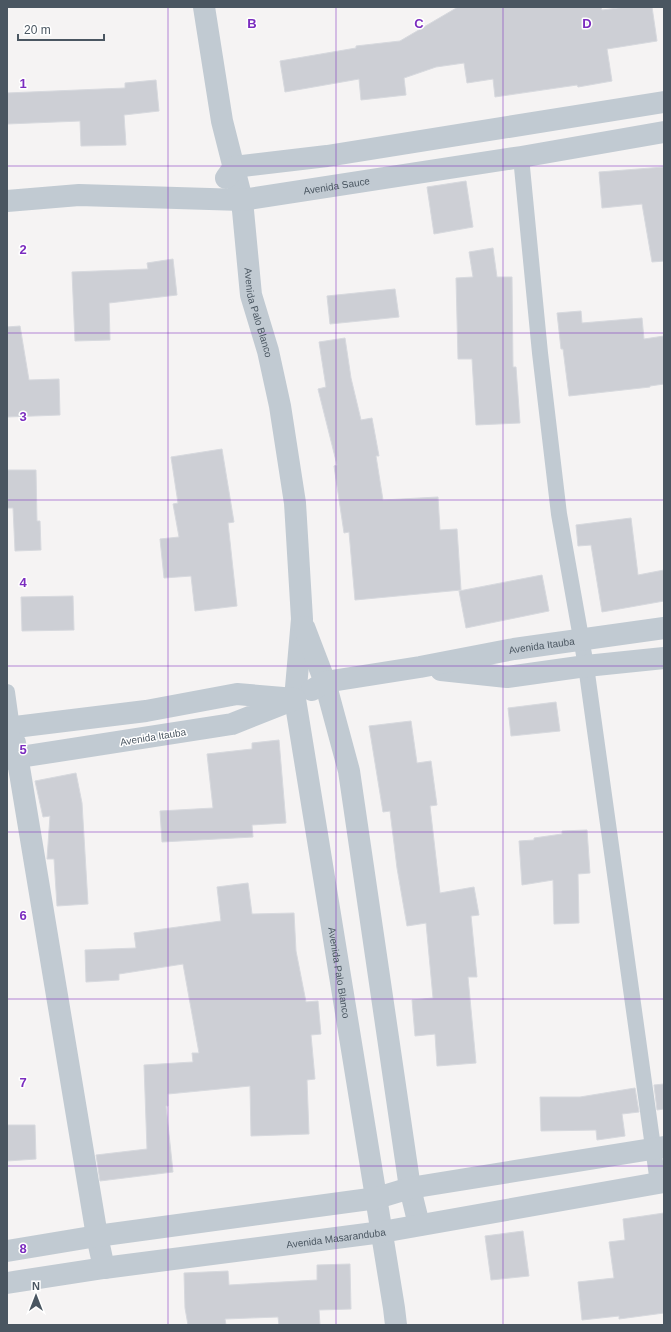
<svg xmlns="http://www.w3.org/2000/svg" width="671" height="1332" viewBox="0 0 671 1332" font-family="Helvetica,sans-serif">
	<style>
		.building { fill: #cdcfd5; stroke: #d7d9de }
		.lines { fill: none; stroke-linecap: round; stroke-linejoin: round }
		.service { stroke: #c1cad2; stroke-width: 16 }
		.minor { stroke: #c1cad2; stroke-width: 22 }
		.grid { fill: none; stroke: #7b2cbf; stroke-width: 1; stroke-opacity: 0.55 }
		.labels { text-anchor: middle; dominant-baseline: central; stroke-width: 3; stroke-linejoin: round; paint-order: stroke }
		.street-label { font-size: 10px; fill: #4a5661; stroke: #fff }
		.grid-label { font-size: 13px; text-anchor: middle; font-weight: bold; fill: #7b2cbf; stroke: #fff; stroke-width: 3; stroke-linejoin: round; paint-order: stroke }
	</style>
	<rect width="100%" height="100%" fill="#f5f3f3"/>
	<!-- building -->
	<path class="building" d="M 458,7 L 601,7 L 602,10 L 626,7 L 652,7 L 657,41 L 607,49 L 612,81 L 578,87 L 577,85 L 495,97 L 493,79 L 467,83 L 464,63 L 436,67 L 404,78 L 406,95 L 361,100 L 359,79 L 285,92 L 280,61 L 356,48 L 356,46 L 400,41 Z
		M 156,80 L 159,111 L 124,115 L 126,145 L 81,146 L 80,121 L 7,124 L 7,93 L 125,88 L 125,83 Z
		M 664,167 L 664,261 L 652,262 L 642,204 L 602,208 L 599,172 Z
		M 466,181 L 473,227 L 434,234 L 427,187 Z
		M 493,248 L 497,277 L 512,277 L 513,367 L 516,367 L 520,423 L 476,425 L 472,359 L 458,359 L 456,278 L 473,277 L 469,252 Z
		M 173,259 L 177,295 L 109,303 L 110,340 L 75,341 L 72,272 L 148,269 L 147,263 Z
		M 395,289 L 399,317 L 330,324 L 327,296 Z
		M 581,311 L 582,323 L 642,318 L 644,339 L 664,336 L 664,384 L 650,386 L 650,387 L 569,396 L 563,349 L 561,349 L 557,313 Z
		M 20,326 L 29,380 L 59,379 L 60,415 L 7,417 L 7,327 Z
		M 345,338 L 351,378 L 361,420 L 372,418 L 379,456 L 376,456 L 383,500 L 438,497 L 440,530 L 457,529 L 461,590 L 355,600 L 349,532 L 344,533 L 334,466 L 337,465 L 318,389 L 326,387 L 319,342 Z
		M 222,449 L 234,522 L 228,523 L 237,606 L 195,611 L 191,576 L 164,578 L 160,539 L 179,537 L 173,504 L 178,503 L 171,457 Z
		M 7,470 L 36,470 L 37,521 L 40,521 L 41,550 L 15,551 L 13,508 L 7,508 Z
		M 631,518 L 638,575 L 664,570 L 664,601 L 602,612 L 591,545 L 578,546 L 576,525 Z
		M 542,575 L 549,611 L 466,628 L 459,591 Z
		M 73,596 L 74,630 L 22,631 L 21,597 Z
		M 556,702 L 560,731 L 511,736 L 508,708 Z
		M 411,721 L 417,763 L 431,761 L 437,805 L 430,806 L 440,893 L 474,887 L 479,915 L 471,916 L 477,977 L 468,977 L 476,1063 L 437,1066 L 435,1034 L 415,1036 L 412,1000 L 433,998 L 426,923 L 407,926 L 397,868 L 390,811 L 383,812 L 369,726 Z
		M 279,740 L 286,823 L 252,825 L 253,837 L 162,842 L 160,811 L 213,808 L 207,754 L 252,749 L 252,743 Z
		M 76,773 L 82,803 L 88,904 L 57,906 L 54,859 L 47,859 L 50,816 L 43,817 L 35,781 Z
		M 587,830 L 590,873 L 578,874 L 579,923 L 554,924 L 553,880 L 522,885 L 519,841 L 534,840 L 534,838 L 562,834 L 562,831 Z
		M 248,883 L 252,914 L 294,913 L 296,951 L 306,1002 L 318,1001 L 321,1034 L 311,1035 L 315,1079 L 307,1080 L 309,1134 L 251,1136 L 250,1086 L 168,1094 L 168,1106 L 166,1106 L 173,1172 L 100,1181 L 96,1155 L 147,1149 L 144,1065 L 193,1062 L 192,1053 L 199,1053 L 183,964 L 119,974 L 119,980 L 86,982 L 85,950 L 136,948 L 134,933 L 221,921 L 217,887 Z
		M 664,1084 L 664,1109 L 657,1110 L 654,1085 Z
		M 635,1088 L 639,1112 L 622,1114 L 625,1136 L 597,1140 L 596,1130 L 541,1131 L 540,1097 L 580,1097 Z
		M 7,1125 L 35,1125 L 36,1159 L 7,1161 Z
		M 664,1213 L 664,1313 L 619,1319 L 619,1316 L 582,1320 L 578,1282 L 614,1278 L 609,1242 L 625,1240 L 623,1219 Z
		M 523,1231 L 529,1276 L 491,1280 L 485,1236 Z
		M 350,1264 L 351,1309 L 319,1310 L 320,1325 L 279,1325 L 278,1317 L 225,1319 L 226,1325 L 188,1325 L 185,1308 L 184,1273 L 228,1271 L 229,1285 L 317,1280 L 317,1265 Z"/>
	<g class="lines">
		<!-- service -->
		<path class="service" d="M 521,157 L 540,353 L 559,514 L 586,666 L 658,1183
			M 7,692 L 12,728"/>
		<!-- minor -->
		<g class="minor">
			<path id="s1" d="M 204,7 L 222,121 L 242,200 L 251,295 L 268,351 L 280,406 L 295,503 L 302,619 L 295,699 L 394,1308 L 396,1325"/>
			<path d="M 226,178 L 234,167 L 327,156 L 664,102"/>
			<path id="s2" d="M 7,201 L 79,195 L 242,200 L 521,157 L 664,132"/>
			<path d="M 304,627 L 325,682 L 349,771 L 410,1188 L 419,1225"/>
			<path d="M 441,670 L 507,677 L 586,666 L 664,658"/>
			<path id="s3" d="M 312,690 L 325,682 L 420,667 L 514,649 L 664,628"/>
			<path d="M 7,728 L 146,711 L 237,694 L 295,699 L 232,724 L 7,759"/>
			<path d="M 15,743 L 97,1236 L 104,1268"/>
			<path d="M 7,1251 L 97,1236 L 377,1198 L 410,1188 L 664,1147"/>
			<path id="s4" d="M 7,1283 L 104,1268 L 382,1232 L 664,1182"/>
		</g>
	</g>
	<!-- grid -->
	<path class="grid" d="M 168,7 L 168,1325M 336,7 L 336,1325M 503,7 L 503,1325M 7,166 L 664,166M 7,333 L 664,333M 7,500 L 664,500M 7,666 L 664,666M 7,832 L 664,832M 7,999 L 664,999M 7,1166 L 664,1166"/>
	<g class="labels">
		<!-- street labels -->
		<g class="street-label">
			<text stroke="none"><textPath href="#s2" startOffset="331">Avenida Sauce</textPath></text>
			<text stroke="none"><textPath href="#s1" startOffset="311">Avenida Palo Blanco</textPath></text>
			<text stroke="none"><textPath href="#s3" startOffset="235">Avenida Itauba</textPath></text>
			<text transform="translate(153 737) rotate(-9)">Avenida Itauba</text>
			<text stroke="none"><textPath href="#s1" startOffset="979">Avenida Palo Blanco</textPath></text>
			<text stroke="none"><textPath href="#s4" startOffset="332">Avenida Masaranduba</textPath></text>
		</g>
	</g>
	<g class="grid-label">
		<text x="252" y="28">B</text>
		<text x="419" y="28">C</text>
		<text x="587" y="28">D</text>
		<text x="23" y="88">1</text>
		<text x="23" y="254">2</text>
		<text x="23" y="421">3</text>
		<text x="23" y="587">4</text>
		<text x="23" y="754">5</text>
		<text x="23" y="920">6</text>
		<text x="23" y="1087">7</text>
		<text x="23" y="1253">8</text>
	</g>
	<!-- border -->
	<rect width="671" height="1332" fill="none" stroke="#4a5661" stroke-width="16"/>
	<!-- north arrow -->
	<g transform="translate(36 1296)" stroke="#ffffff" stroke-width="3" paint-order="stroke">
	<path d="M0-3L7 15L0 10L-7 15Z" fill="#4a5661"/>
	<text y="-6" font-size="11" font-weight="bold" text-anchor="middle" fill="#4a5661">N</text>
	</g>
	<!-- scale -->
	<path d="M18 34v6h86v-6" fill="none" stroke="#4a5661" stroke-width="2"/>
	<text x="24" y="34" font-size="12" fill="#4a5661" stroke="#ffffff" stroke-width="3" paint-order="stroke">20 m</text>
</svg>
